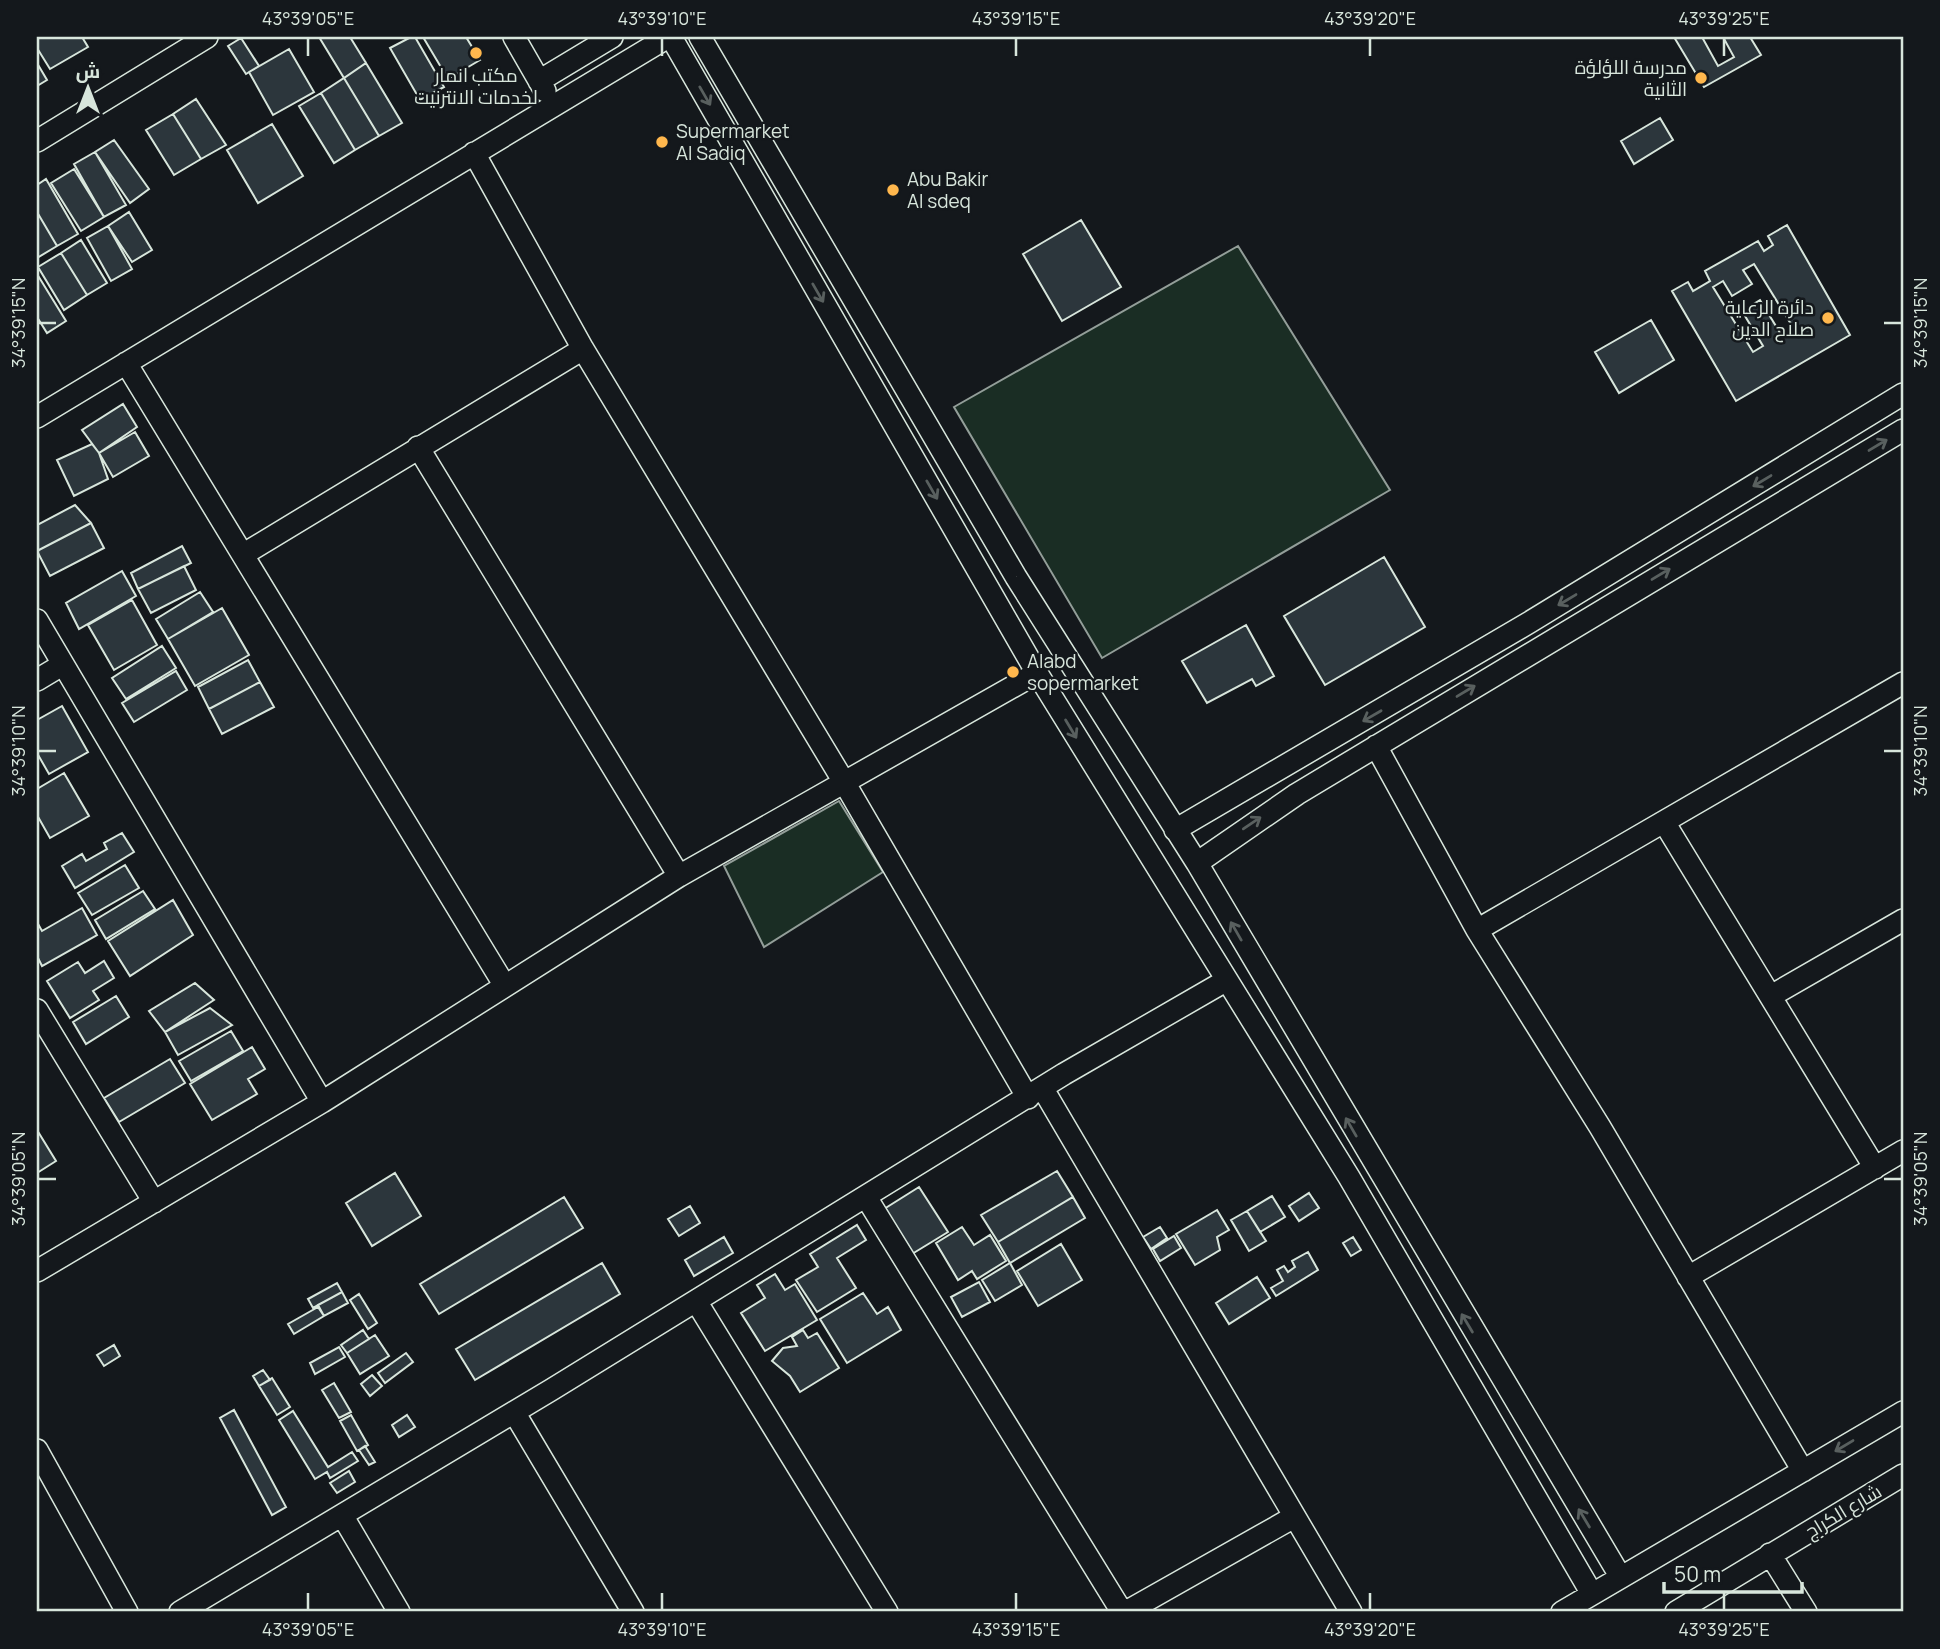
<svg xmlns="http://www.w3.org/2000/svg" width="1940" height="1649" viewBox="0 0 1940 1649" font-family="Manrope,Cairo,sans-serif">
	<style>
		.green { fill: #1a2d24; stroke: #939e99; stroke-width: 2 }
		.building { fill: #2c363c; stroke: #d8e6dc; stroke-width: 2; fill-rule: evenodd }
		.lines { fill: none; stroke-linecap: round; stroke-linejoin: round }
		.minor-casing { stroke: #d8e6dc; stroke-width: 24 }
		.minor { stroke: #14181c; stroke-width: 21 }
		.oneway { stroke: #59605f }
		.ticks { fill: none; stroke: #d8e6dc; stroke-width: 2.5 }
		.poi-dot { fill: #ffb74d; stroke: #14181c; stroke-width: 2.5 }
		.labels { text-anchor: middle; dominant-baseline: central; stroke-width: 5; stroke-linejoin: round; paint-order: stroke }
		.poi-label { font-size: 19px; fill: #d8e6dc; stroke: #14181c; text-anchor: start }
		.street-label { font-size: 19px; fill: #d8e6dc; stroke: #14181c }
		.neatline { fill: none; stroke: #d8e6dc; stroke-width: 2.5 }
		.ticks-label { font-size: 18px; text-anchor: middle; fill: #d8e6dc }
	</style>
	<rect width="100%" height="100%" fill="#14181c"/>
	<!-- green -->
	<path class="green" d="M 1238,246 L 1390,490 L 1102,658 L 954,407 Z
		M 839,801 L 883,872 L 764,947 L 724,866 Z"/>
	<!-- building -->
	<path class="building" d="M 37,37 L 82,37 L 88,47 L 50,69 L 37,48 Z
		M 319,37 L 350,37 L 366,63 L 344,78 Z
		M 411,37 L 415,37 L 444,87 L 420,100 L 390,48 Z
		M 423,37 L 466,37 L 480,60 L 448,79 Z
		M 1674,37 L 1702,37 L 1718,66 L 1734,57 L 1723,37 L 1750,37 L 1761,55 L 1704,87 Z
		M 241,38 L 259,66 L 246,74 L 228,46 Z
		M 289,49 L 314,92 L 273,115 L 249,72 Z
		M 37,63 L 47,80 L 37,86 Z
		M 366,63 L 402,123 L 379,136 L 344,78 Z
		M 344,78 L 379,136 L 355,150 L 321,93 Z
		M 321,93 L 355,150 L 334,163 L 299,106 Z
		M 196,99 L 226,145 L 201,159 L 173,114 Z
		M 173,114 L 201,159 L 174,175 L 146,130 Z
		M 1660,118 L 1673,140 L 1634,164 L 1621,141 Z
		M 272,124 L 303,176 L 258,203 L 227,150 Z
		M 114,140 L 149,189 L 130,203 L 95,152 Z
		M 95,152 L 126,205 L 104,217 L 74,164 Z
		M 74,169 L 104,217 L 81,231 L 51,183 Z
		M 46,179 L 78,234 L 57,246 L 37,212 L 37,185 Z
		M 37,212 L 57,246 L 37,258 Z
		M 129,212 L 152,250 L 132,262 L 108,226 Z
		M 1081,220 L 1121,287 L 1062,321 L 1023,254 Z
		M 1787,225 L 1850,335 L 1736,401 L 1672,291 L 1688,282 L 1693,291 L 1710,281 L 1705,271 L 1758,241 L 1764,251 L 1773,245 L 1768,236 ZM 1754,264 L 1794,329 L 1782,336 L 1760,300 L 1742,311 L 1763,346 L 1753,352 L 1713,287 L 1723,281 L 1732,296 L 1752,284 L 1743,270 Z
		M 108,226 L 132,269 L 111,281 L 87,238 Z
		M 81,240 L 107,283 L 87,295 L 61,253 Z
		M 61,253 L 87,295 L 64,310 L 38,267 Z
		M 37,274 L 66,321 L 47,333 L 37,317 Z
		M 1651,320 L 1674,360 L 1619,393 L 1595,352 Z
		M 123,404 L 137,427 L 99,453 L 82,430 Z
		M 135,432 L 149,456 L 113,477 L 99,453 Z
		M 92,444 L 99,453 L 108,479 L 74,496 L 57,460 Z
		M 75,505 L 91,523 L 37,551 L 37,525 Z
		M 91,523 L 104,548 L 50,576 L 37,551 Z
		M 182,546 L 191,563 L 138,589 L 131,573 Z
		M 1384,557 L 1425,627 L 1325,685 L 1284,616 Z
		M 184,566 L 196,590 L 151,613 L 138,589 Z
		M 122,571 L 136,596 L 79,629 L 66,603 Z
		M 200,592 L 213,612 L 168,639 L 156,619 Z
		M 132,600 L 157,645 L 114,670 L 88,625 Z
		M 222,608 L 249,655 L 195,686 L 168,639 Z
		M 1246,625 L 1274,676 L 1256,686 L 1252,679 L 1207,703 L 1182,661 Z
		M 162,646 L 176,668 L 126,699 L 112,678 Z
		M 248,660 L 260,682 L 209,709 L 198,687 Z
		M 176,671 L 187,690 L 134,722 L 122,703 Z
		M 260,682 L 274,707 L 222,734 L 209,709 Z
		M 62,706 L 88,752 L 49,774 L 37,753 L 37,720 Z
		M 64,773 L 89,816 L 50,838 L 37,815 L 37,789 Z
		M 122,833 L 134,852 L 75,888 L 62,866 L 82,854 L 86,861 L 107,849 L 104,843 Z
		M 125,865 L 139,888 L 92,915 L 78,893 Z
		M 143,891 L 155,909 L 106,939 L 95,920 Z
		M 173,900 L 193,935 L 130,976 L 108,941 Z
		M 82,908 L 97,935 L 42,966 L 37,956 L 37,922 L 42,931 Z
		M 104,961 L 114,978 L 93,991 L 99,1000 L 70,1018 L 47,981 L 78,962 L 85,973 Z
		M 195,983 L 214,1000 L 165,1032 L 149,1011 Z
		M 116,996 L 129,1017 L 86,1044 L 73,1022 Z
		M 210,1008 L 232,1025 L 178,1055 L 165,1032 Z
		M 231,1031 L 243,1051 L 191,1081 L 179,1061 Z
		M 252,1047 L 265,1069 L 248,1079 L 257,1094 L 212,1120 L 190,1084 Z
		M 170,1059 L 185,1083 L 119,1122 L 104,1098 Z
		M 37,1130 L 56,1161 L 37,1173 Z
		M 1057,1171 L 1073,1197 L 998,1242 L 981,1215 Z
		M 395,1173 L 421,1216 L 372,1246 L 346,1203 Z
		M 919,1187 L 948,1232 L 912,1254 L 884,1209 Z
		M 1309,1193 L 1319,1208 L 1299,1221 L 1289,1206 Z
		M 1272,1196 L 1285,1217 L 1260,1232 L 1247,1211 Z
		M 564,1197 L 583,1228 L 439,1314 L 420,1284 Z
		M 1073,1197 L 1085,1218 L 1010,1263 L 998,1242 Z
		M 690,1206 L 700,1223 L 679,1236 L 668,1219 Z
		M 1217,1210 L 1229,1230 L 1217,1237 L 1220,1250 L 1195,1265 L 1176,1234 Z
		M 1247,1211 L 1266,1241 L 1249,1251 L 1231,1220 Z
		M 857,1225 L 866,1240 L 837,1258 L 856,1288 L 817,1312 L 796,1280 L 818,1267 L 810,1254 Z
		M 962,1227 L 974,1245 L 990,1235 L 1006,1261 L 977,1279 L 972,1271 L 958,1280 L 936,1243 Z
		M 1160,1227 L 1167,1238 L 1151,1249 L 1143,1237 Z
		M 1174,1236 L 1181,1248 L 1160,1261 L 1153,1249 Z
		M 724,1237 L 733,1253 L 694,1276 L 685,1260 Z
		M 1353,1237 L 1361,1250 L 1351,1256 L 1343,1243 Z
		M 1061,1244 L 1082,1280 L 1038,1306 L 1017,1271 Z
		M 1308,1252 L 1318,1270 L 1276,1296 L 1271,1288 L 1283,1281 L 1277,1270 L 1284,1266 L 1288,1272 L 1295,1267 L 1292,1261 Z
		M 602,1263 L 620,1294 L 475,1380 L 456,1349 Z
		M 1010,1263 L 1022,1285 L 995,1301 L 982,1280 Z
		M 775,1274 L 785,1290 L 795,1284 L 817,1320 L 765,1351 L 741,1313 L 765,1298 L 757,1285 Z
		M 1257,1277 L 1270,1298 L 1229,1324 L 1216,1303 Z
		M 979,1282 L 990,1302 L 962,1317 L 951,1297 Z
		M 337,1283 L 342,1292 L 313,1308 L 308,1299 Z
		M 342,1292 L 348,1303 L 324,1316 L 318,1305 Z
		M 863,1293 L 877,1314 L 888,1307 L 901,1330 L 847,1363 L 820,1319 Z
		M 359,1294 L 377,1323 L 368,1329 L 350,1300 Z
		M 318,1307 L 324,1316 L 294,1334 L 288,1324 Z
		M 363,1330 L 369,1339 L 347,1353 L 341,1345 Z
		M 803,1330 L 808,1338 L 817,1333 L 839,1368 L 800,1392 L 790,1376 L 772,1361 L 783,1348 L 797,1346 L 792,1337 Z
		M 375,1335 L 389,1356 L 360,1374 L 347,1353 Z
		M 114,1345 L 120,1356 L 104,1366 L 97,1355 Z
		M 339,1347 L 345,1357 L 315,1374 L 310,1363 Z
		M 406,1353 L 413,1362 L 385,1383 L 378,1373 Z
		M 263,1370 L 270,1380 L 259,1386 L 253,1376 Z
		M 372,1375 L 382,1386 L 370,1396 L 361,1384 Z
		M 272,1378 L 290,1407 L 277,1415 L 259,1386 Z
		M 334,1383 L 351,1412 L 339,1418 L 322,1390 Z
		M 234,1410 L 286,1507 L 272,1515 L 220,1418 Z
		M 293,1411 L 328,1467 L 352,1452 L 358,1461 L 330,1478 L 327,1472 L 315,1479 L 279,1420 Z
		M 351,1415 L 368,1445 L 357,1451 L 340,1421 Z
		M 407,1415 L 415,1427 L 399,1437 L 392,1425 Z
		M 365,1446 L 375,1462 L 369,1465 L 359,1450 Z
		M 349,1471 L 355,1482 L 337,1493 L 330,1483 Z"/>
	<g class="lines">
		<!-- minor casing -->
		<g class="minor-casing">
			<path id="minor" d="M 514,37 L 545,91
				M 671,37 L 1037,673 L 1349,1177 L 1592,1594
				M 700,37 L 1016,577 L 1197,863 L 1620,1576
				M 539,81 L 612,37
				M 37,141 L 207,37
				M 474,153 L 583,349 L 844,782 L 1028,1098
				M 126,363 L 505,986
				M 37,417 L 668,37
				M 418,447 L 679,876
				M 244,554 L 583,349
				M 37,620 L 322,1102
				M 37,680 L 62,665
				M 1376,746 L 1477,930 L 1600,1127 L 1803,1471
				M 1664,822 L 1875,1168
				M 1175,830 L 1530,622 L 1903,394
				M 1197,863 L 1297,794 L 1903,430
				M 1477,930 L 1903,683
				M 1771,996 L 1903,920
				M 37,1010 L 154,1202
				M 1043,1089 L 1351,1612
				M 866,1197 L 1122,1612
				M 37,1271 L 322,1102 L 679,876 L 1037,673
				M 1688,1277 L 1903,1151
				M 696,1301 L 887,1612
				M 514,1412 L 633,1612
				M 37,1450 L 127,1612
				M 342,1515 L 399,1612
				M 1770,1554 L 1806,1612
				M 180,1612 L 551,1390 L 1064,1074 L 1227,980
				M 1126,1612 L 1294,1517
				M 1562,1612 L 1903,1412
				M 1676,1612 L 1903,1475"/>
		</g>
		<!-- minor -->
		<use href="#minor" class="minor"/>
	</g>
	<!-- one-way arrows -->
	<defs><path id="oneway-shaft" d="M-6 0H5M1.5-3L5.5 0L1.5 3" fill="none" stroke-width="1.6" stroke-linecap="round" stroke-linejoin="round" transform="scale(1.75)"/></defs>
	<g class="oneway">
		<use href="#oneway-shaft" transform="translate(705 96) rotate(60)"/>
		<use href="#oneway-shaft" transform="translate(818 293) rotate(60)"/>
		<use href="#oneway-shaft" transform="translate(1878 445) rotate(-31)"/>
		<use href="#oneway-shaft" transform="translate(1762 481) rotate(149)"/>
		<use href="#oneway-shaft" transform="translate(932 490) rotate(60)"/>
		<use href="#oneway-shaft" transform="translate(1661 574) rotate(-31)"/>
		<use href="#oneway-shaft" transform="translate(1567 600) rotate(149)"/>
		<use href="#oneway-shaft" transform="translate(1466 691) rotate(-31)"/>
		<use href="#oneway-shaft" transform="translate(1372 716) rotate(150)"/>
		<use href="#oneway-shaft" transform="translate(1071 729) rotate(59)"/>
		<use href="#oneway-shaft" transform="translate(1252 823) rotate(-34)"/>
		<use href="#oneway-shaft" transform="translate(1236 931) rotate(-120)"/>
		<use href="#oneway-shaft" transform="translate(1351 1127) rotate(-120)"/>
		<use href="#oneway-shaft" transform="translate(1467 1323) rotate(-121)"/>
		<use href="#oneway-shaft" transform="translate(1844 1446) rotate(149)"/>
		<use href="#oneway-shaft" transform="translate(1584 1518) rotate(-121)"/>
	</g>
	<!-- ticks -->
	<path class="ticks" d="M 308,38 L 308,56M 662,38 L 662,56M 1016,38 L 1016,56M 1370,38 L 1370,56M 1724,38 L 1724,56M 38,323 L 56,323M 1884,323 L 1902,323M 38,751 L 56,751M 1884,751 L 1902,751M 38,1179 L 56,1179M 1884,1179 L 1902,1179M 308,1593 L 308,1610M 662,1593 L 662,1610M 1016,1593 L 1016,1610M 1370,1593 L 1370,1610M 1724,1593 L 1724,1610"/>
	<!-- markers -->
	<g class="poi-dot">
		<circle cx="476" cy="53" r="7"/>
		<circle cx="1701" cy="78" r="7"/>
		<circle cx="662" cy="142" r="7"/>
		<circle cx="893" cy="190" r="7"/>
		<circle cx="1828" cy="318" r="7"/>
		<circle cx="1013" cy="672" r="7"/>
	</g>
	<g class="labels">
		<!-- poi labels -->
		<g class="poi-label">
			<text x="1687" y="67" text-anchor="end">مدرسة اللؤلؤة<tspan x="1687" dy="22">الثانية</tspan></text>
			<text x="476" y="75" text-anchor="middle">مكتب انمار<tspan x="476" dy="22">لخدمات الانترنيت</tspan></text>
			<text x="676" y="131">Supermarket<tspan x="676" dy="22">Al Sadiq</tspan></text>
			<text x="907" y="179">Abu Bakir<tspan x="907" dy="22">Al sdeq</tspan></text>
			<text x="1814" y="307" text-anchor="end">دائرة الرعاية<tspan x="1814" dy="22">صلاح الدين</tspan></text>
			<text x="1027" y="661">Alabd<tspan x="1027" dy="22">sopermarket</tspan></text>
		</g>
		<!-- street labels -->
		<g class="street-label">
			<text transform="translate(1843 1511) rotate(-31)">شارع الكراج</text>
		</g>
	</g>
	<!-- border -->
	<rect width="1940" height="1649" fill="none" stroke="#14181c" stroke-width="77"/>
	<!-- north arrow -->
	<g transform="translate(88 88)" stroke="#14181c" stroke-width="5" paint-order="stroke">
	<path d="M0-5L12 26L0 18L-12 26Z" fill="#d8e6dc"/>
	<text y="-10" font-size="19" font-weight="bold" text-anchor="middle" fill="#d8e6dc">ش</text>
	</g>
	<!-- scale -->
	<path d="M1664 1582v10h138v-10" fill="none" stroke="#d8e6dc" stroke-width="3.5"/>
	<text x="1674" y="1582" font-size="21" fill="#d8e6dc" stroke="#14181c" stroke-width="5" paint-order="stroke">50 m</text>
	<rect x="38" y="38" width="1864" height="1572" class="neatline"/>
	<g class="ticks-label">
		<text x="308" y="25">43°39'05"E</text>
		<text x="662" y="25">43°39'10"E</text>
		<text x="1016" y="25">43°39'15"E</text>
		<text x="1370" y="25">43°39'20"E</text>
		<text x="1724" y="25">43°39'25"E</text>
		<text transform="translate(19 323) rotate(-90)" y="6">34°39'15"N</text>
		<text transform="translate(1921 323) rotate(-90)" y="6">34°39'15"N</text>
		<text transform="translate(19 751) rotate(-90)" y="6">34°39'10"N</text>
		<text transform="translate(1921 751) rotate(-90)" y="6">34°39'10"N</text>
		<text transform="translate(19 1179) rotate(-90)" y="6">34°39'05"N</text>
		<text transform="translate(1921 1179) rotate(-90)" y="6">34°39'05"N</text>
		<text x="308" y="1636">43°39'05"E</text>
		<text x="662" y="1636">43°39'10"E</text>
		<text x="1016" y="1636">43°39'15"E</text>
		<text x="1370" y="1636">43°39'20"E</text>
		<text x="1724" y="1636">43°39'25"E</text>
	</g>
</svg>
